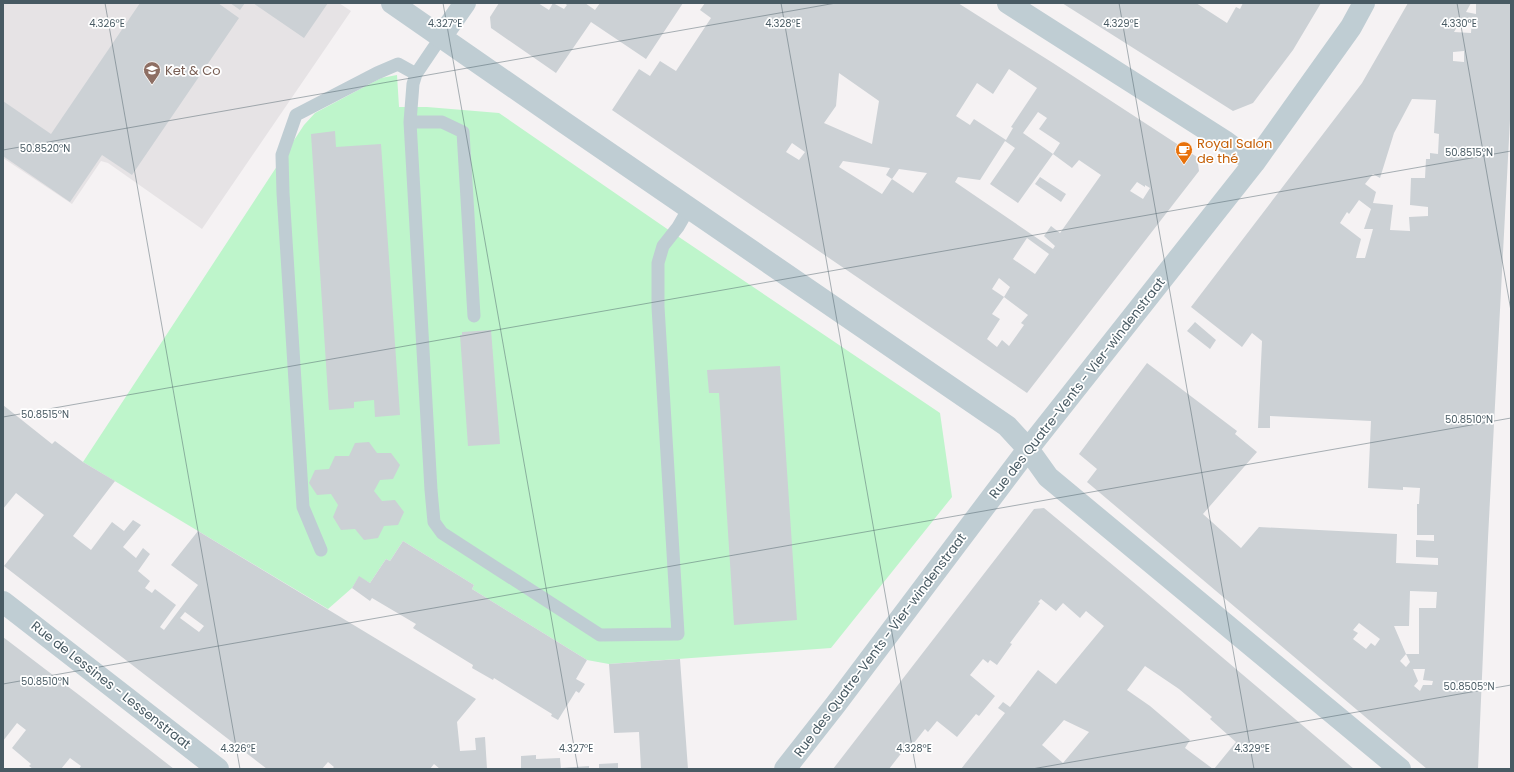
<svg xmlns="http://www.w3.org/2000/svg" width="1514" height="772" viewBox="0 0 1514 772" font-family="Poppins,sans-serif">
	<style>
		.education { fill: #e6e3e5 }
		.green { fill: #bef5cb }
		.building { fill: #ccd1d5; fill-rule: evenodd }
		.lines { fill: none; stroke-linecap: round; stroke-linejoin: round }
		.lane { stroke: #bfcdd3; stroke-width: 13 }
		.street { stroke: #bfcdd3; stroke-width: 22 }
		.ticks { fill: none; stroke: #485a63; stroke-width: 1; stroke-opacity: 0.45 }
		.labels { text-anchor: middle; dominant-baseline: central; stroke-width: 3.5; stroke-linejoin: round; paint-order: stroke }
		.education-label { font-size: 13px; fill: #785e54; stroke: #fff; text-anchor: start }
		.food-label { font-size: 13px; fill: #c56008; stroke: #fff; text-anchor: start }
		.street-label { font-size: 13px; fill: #485a63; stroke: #fff }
		.ticks-label { font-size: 10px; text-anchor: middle; fill: #485a63; stroke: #fff; stroke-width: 3.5; stroke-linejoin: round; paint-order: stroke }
	</style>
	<rect width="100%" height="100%" fill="#f5f2f3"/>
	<!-- education -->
	<path class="education" d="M 3,3 L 339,3 L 351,11 L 202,229 L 108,163 L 101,161 L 72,204 L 3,158 Z"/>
	<!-- green -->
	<path class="green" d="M 397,75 L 399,107 L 427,107 L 499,113 L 673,233 L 940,413 L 952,497 L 831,648 L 609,664 L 587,660 L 472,589 L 474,585 L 403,541 L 390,561 L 386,559 L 370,583 L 359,577 L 352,588 L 328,609 L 83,462 L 304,125 L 315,113 L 381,78 Z"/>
	<!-- building -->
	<path class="building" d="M 140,3 L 218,3 L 239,18 L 132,175 L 102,155 L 70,202 L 3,156 L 3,101 L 51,134 Z
		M 230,3 L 245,3 L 240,10 Z
		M 253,3 L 328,3 L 304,38 Z
		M 499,3 L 538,3 L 549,10 L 553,3 L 564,9 L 567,5 L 564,3 L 585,3 L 595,10 L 600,3 L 683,3 L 646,59 L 591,22 L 556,73 L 491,28 L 490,17 Z
		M 705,3 L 958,3 L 1053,63 L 1197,157 L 1199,171 L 1027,393 L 612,110 L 639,69 L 650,76 L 660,61 L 676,71 L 711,18 L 700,10 ZM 1009,69 L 1037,88 L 1011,127 L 1013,128 L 1006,140 L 974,119 L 970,125 L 956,116 L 977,83 L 993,94 ZM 839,73 L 879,101 L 872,144 L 824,123 L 836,106 ZM 1038,112 L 1047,118 L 1039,129 L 1060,143 L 1053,154 L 1072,168 L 1079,160 L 1101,175 L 1060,233 L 1051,226 L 1044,236 L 1055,246 L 1053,249 L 955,182 L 958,177 L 980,180 L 1005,141 L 1015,148 L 990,184 L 1018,203 L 1053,154 L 1023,133 ZM 792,143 L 805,152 L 799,160 L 786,152 ZM 843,161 L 890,168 L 886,175 L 892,179 L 899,169 L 927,173 L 913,193 L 892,179 L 882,194 L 839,167 ZM 1137,182 L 1145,187 L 1145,185 L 1150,188 L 1143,199 L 1130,191 ZM 1027,238 L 1049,254 L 1035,274 L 1013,259 ZM 999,278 L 1010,287 L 1004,297 L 1028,315 L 1021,323 L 1024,325 L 1009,346 L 1002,340 L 997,347 L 987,339 L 1000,319 L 992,314 L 1004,297 L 992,289 Z
		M 1062,3 L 1196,3 L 1227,23 L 1236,7 L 1240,9 L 1243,3 L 1321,3 L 1293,50 L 1253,103 L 1233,111 Z
		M 1408,3 L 1471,3 L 1466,12 L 1476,14 L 1476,3 L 1511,3 L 1511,101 L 1488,538 L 1478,769 L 1427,769 L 1087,482 L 1097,469 L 1079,454 L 1147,363 L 1237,431 L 1235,434 L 1257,452 L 1203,514 L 1241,548 L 1259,527 L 1397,534 L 1396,563 L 1438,565 L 1438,558 L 1416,557 L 1416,540 L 1434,541 L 1434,535 L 1417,535 L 1417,504 L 1419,504 L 1420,488 L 1403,487 L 1403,490 L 1368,488 L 1371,421 L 1270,416 L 1270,428 L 1258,428 L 1262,341 L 1252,333 L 1242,347 L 1191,307 L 1362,83 ZM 1461,20 L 1472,20 L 1471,33 L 1454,32 ZM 1464,51 L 1464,62 L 1453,61 L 1453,52 ZM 1412,99 L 1436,100 L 1434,133 L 1439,134 L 1438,154 L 1430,153 L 1430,159 L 1426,159 L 1425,178 L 1411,178 L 1410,205 L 1428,207 L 1428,216 L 1409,217 L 1410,231 L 1390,230 L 1393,205 L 1373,203 L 1376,192 L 1365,184 L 1373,174 L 1380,178 L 1394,133 ZM 1359,200 L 1371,209 L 1364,229 L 1373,229 L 1365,258 L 1356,258 L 1361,239 L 1340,223 L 1347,212 L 1349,214 ZM 1410,591 L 1437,592 L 1436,608 L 1419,608 L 1419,654 L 1406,654 L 1410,662 L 1406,667 L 1400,661 L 1406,654 L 1394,626 L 1409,626 ZM 1359,623 L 1380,639 L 1375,646 L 1371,643 L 1366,649 L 1353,639 L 1358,633 L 1353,630 ZM 1413,669 L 1425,669 L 1423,680 L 1433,681 L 1432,685 L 1423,685 L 1420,691 L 1414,686 L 1418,681 Z
		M 335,131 L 336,147 L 381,144 L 400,415 L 375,417 L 374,400 L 354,402 L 354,408 L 329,410 L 311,134 Z
		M 1040,177 L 1066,194 L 1061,202 L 1035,184 Z
		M 1195,322 L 1216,340 L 1210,349 L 1187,331 Z
		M 491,330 L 500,444 L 468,446 L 460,335 L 462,335 L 462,332 Z
		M 780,366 L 797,620 L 734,625 L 719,393 L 709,393 L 707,370 Z
		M 3,405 L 52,444 L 55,441 L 83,462 L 115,481 L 73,536 L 91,550 L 112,522 L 124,531 L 133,520 L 141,525 L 123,547 L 136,558 L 143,548 L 150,554 L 138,571 L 150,581 L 145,588 L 152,593 L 155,589 L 176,605 L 160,627 L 164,630 L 198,585 L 171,565 L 198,531 L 476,699 L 457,722 L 460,751 L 476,750 L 475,738 L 485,737 L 487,769 L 440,769 L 434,764 L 430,769 L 332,769 L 334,767 L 328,762 L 322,769 L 267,769 L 4,566 L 44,515 L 16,493 L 3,509 ZM 185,612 L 204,626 L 199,632 L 180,618 Z
		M 369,442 L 377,453 L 391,453 L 400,465 L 393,479 L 380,480 L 374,491 L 382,501 L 395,500 L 404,512 L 398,525 L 384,526 L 378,538 L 364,540 L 355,529 L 341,530 L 333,517 L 338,505 L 331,494 L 317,495 L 309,483 L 315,470 L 329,469 L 335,456 L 349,456 L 355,443 Z
		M 1044,508 L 1138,586 L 1354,769 L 1214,769 L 1236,742 L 1210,719 L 1212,717 L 1179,689 L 1145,666 L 1127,690 L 1150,706 L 1190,740 L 1185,748 L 1213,769 L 961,769 L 1005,713 L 998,708 L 1003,702 L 1010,707 L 1038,670 L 1056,684 L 1104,626 L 1086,611 L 1080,618 L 1063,603 L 1056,611 L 1041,599 L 1038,602 L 1040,603 L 1010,643 L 1012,644 L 997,665 L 990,660 L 988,663 L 983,659 L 970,675 L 995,696 L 979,716 L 976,714 L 957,737 L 937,721 L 928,732 L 925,729 L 906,753 L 903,751 L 889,769 L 833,769 L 1034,509 ZM 1064,720 L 1089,732 L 1063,763 L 1042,745 Z
		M 403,541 L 474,585 L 472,589 L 587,660 L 576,679 L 585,684 L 579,693 L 576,691 L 558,720 L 551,716 L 552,714 L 494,678 L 493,680 L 472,668 L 473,665 L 413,628 L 416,624 L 372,598 L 370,601 L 352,588 L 359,576 L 370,583 L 386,559 L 390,561 Z
		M 3,637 L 83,698 L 174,769 L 79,769 L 81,766 L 70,758 L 61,769 L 33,769 L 29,766 L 31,764 L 12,748 L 26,730 L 17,723 L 3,741 Z
		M 680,659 L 688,769 L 641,769 L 639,732 L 614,733 L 609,664 Z
		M 536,755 L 536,759 L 560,758 L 561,769 L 521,769 L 521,756 Z
		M 618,763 L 618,769 L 599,769 L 599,764 Z
		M 589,766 L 589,769 L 561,769 L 561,768 Z"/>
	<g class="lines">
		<!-- lane -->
		<path class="lane" d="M 441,37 L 416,74 L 413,84 L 410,122 L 431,490 L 434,522 L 442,533 L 600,635 L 678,634 L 658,307 L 658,263 L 663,246 L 678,227 L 689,208
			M 410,122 L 442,122 L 463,132 L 474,316
			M 321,550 L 303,507 L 283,193 L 282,155 L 296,115 L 377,73 L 398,64 L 416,74"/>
		<!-- street -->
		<path class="street" d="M 392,3 L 565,123 L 1007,426 L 1028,449 L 1048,477 L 1400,769
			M 1008,3 L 1226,142 L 1254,163
			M 441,37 L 465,3
			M 3,602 L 218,769
			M 785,769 L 836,704 L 1028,449 L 1254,163 L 1351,27 L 1364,3"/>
	</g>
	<!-- ticks -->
	<path class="ticks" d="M 105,3 L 240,769M 443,3 L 578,769M 781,3 L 916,769M 1119,3 L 1254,769M 1457,3 L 1511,311M 3,150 L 836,3M 3,417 L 1511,151M 3,684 L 1511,418M 1032,769 L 1511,685"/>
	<!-- icons -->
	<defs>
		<g id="school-pin" transform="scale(0.9)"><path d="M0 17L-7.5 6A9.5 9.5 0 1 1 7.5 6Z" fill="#8d6e63" stroke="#fff"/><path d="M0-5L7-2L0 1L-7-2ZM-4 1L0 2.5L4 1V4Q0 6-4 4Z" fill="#fff"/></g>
		<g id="cafe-pin" transform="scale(0.9)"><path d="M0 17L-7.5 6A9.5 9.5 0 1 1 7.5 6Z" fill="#e8710a" stroke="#fff"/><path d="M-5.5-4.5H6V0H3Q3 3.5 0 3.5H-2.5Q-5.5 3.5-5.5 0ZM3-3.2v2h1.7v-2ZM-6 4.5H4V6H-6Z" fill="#fff"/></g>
	</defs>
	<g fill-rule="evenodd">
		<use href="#school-pin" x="152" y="70"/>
		<use href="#cafe-pin" x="1184" y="150"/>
	</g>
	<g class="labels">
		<!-- education labels -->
		<g class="education-label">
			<text x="165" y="70">Ket &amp; Co</text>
		</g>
		<!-- food labels -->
		<g class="food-label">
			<text x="1197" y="143">Royal Salon<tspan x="1197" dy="15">de thé</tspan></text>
		</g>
		<!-- street labels -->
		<g class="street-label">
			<text transform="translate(1077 388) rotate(-52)">Rue des Quatre-Vents - Vier-windenstraat</text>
			<text transform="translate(880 645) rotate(-53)">Rue des Quatre-Vents - Vier-windenstraat</text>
			<text transform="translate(111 685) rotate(38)">Rue de Lessines - Lessenstraat</text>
		</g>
	</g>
	<g class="ticks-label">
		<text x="1459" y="27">4.330°E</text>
		<text x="107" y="27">4.326°E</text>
		<text x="445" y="27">4.327°E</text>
		<text x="783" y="27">4.328°E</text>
		<text x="1121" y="27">4.329°E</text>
		<text x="45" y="152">50.8520°N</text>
		<text x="1469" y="156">50.8515°N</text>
		<text x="45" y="418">50.8515°N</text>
		<text x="1469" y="423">50.8510°N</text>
		<text x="45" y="685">50.8510°N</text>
		<text x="1469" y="690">50.8505°N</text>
		<text x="238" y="752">4.326°E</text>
		<text x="576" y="752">4.327°E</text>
		<text x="914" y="752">4.328°E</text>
		<text x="1252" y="752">4.329°E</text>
	</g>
	<!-- border -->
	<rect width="1514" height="772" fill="none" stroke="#485a63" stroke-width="8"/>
</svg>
